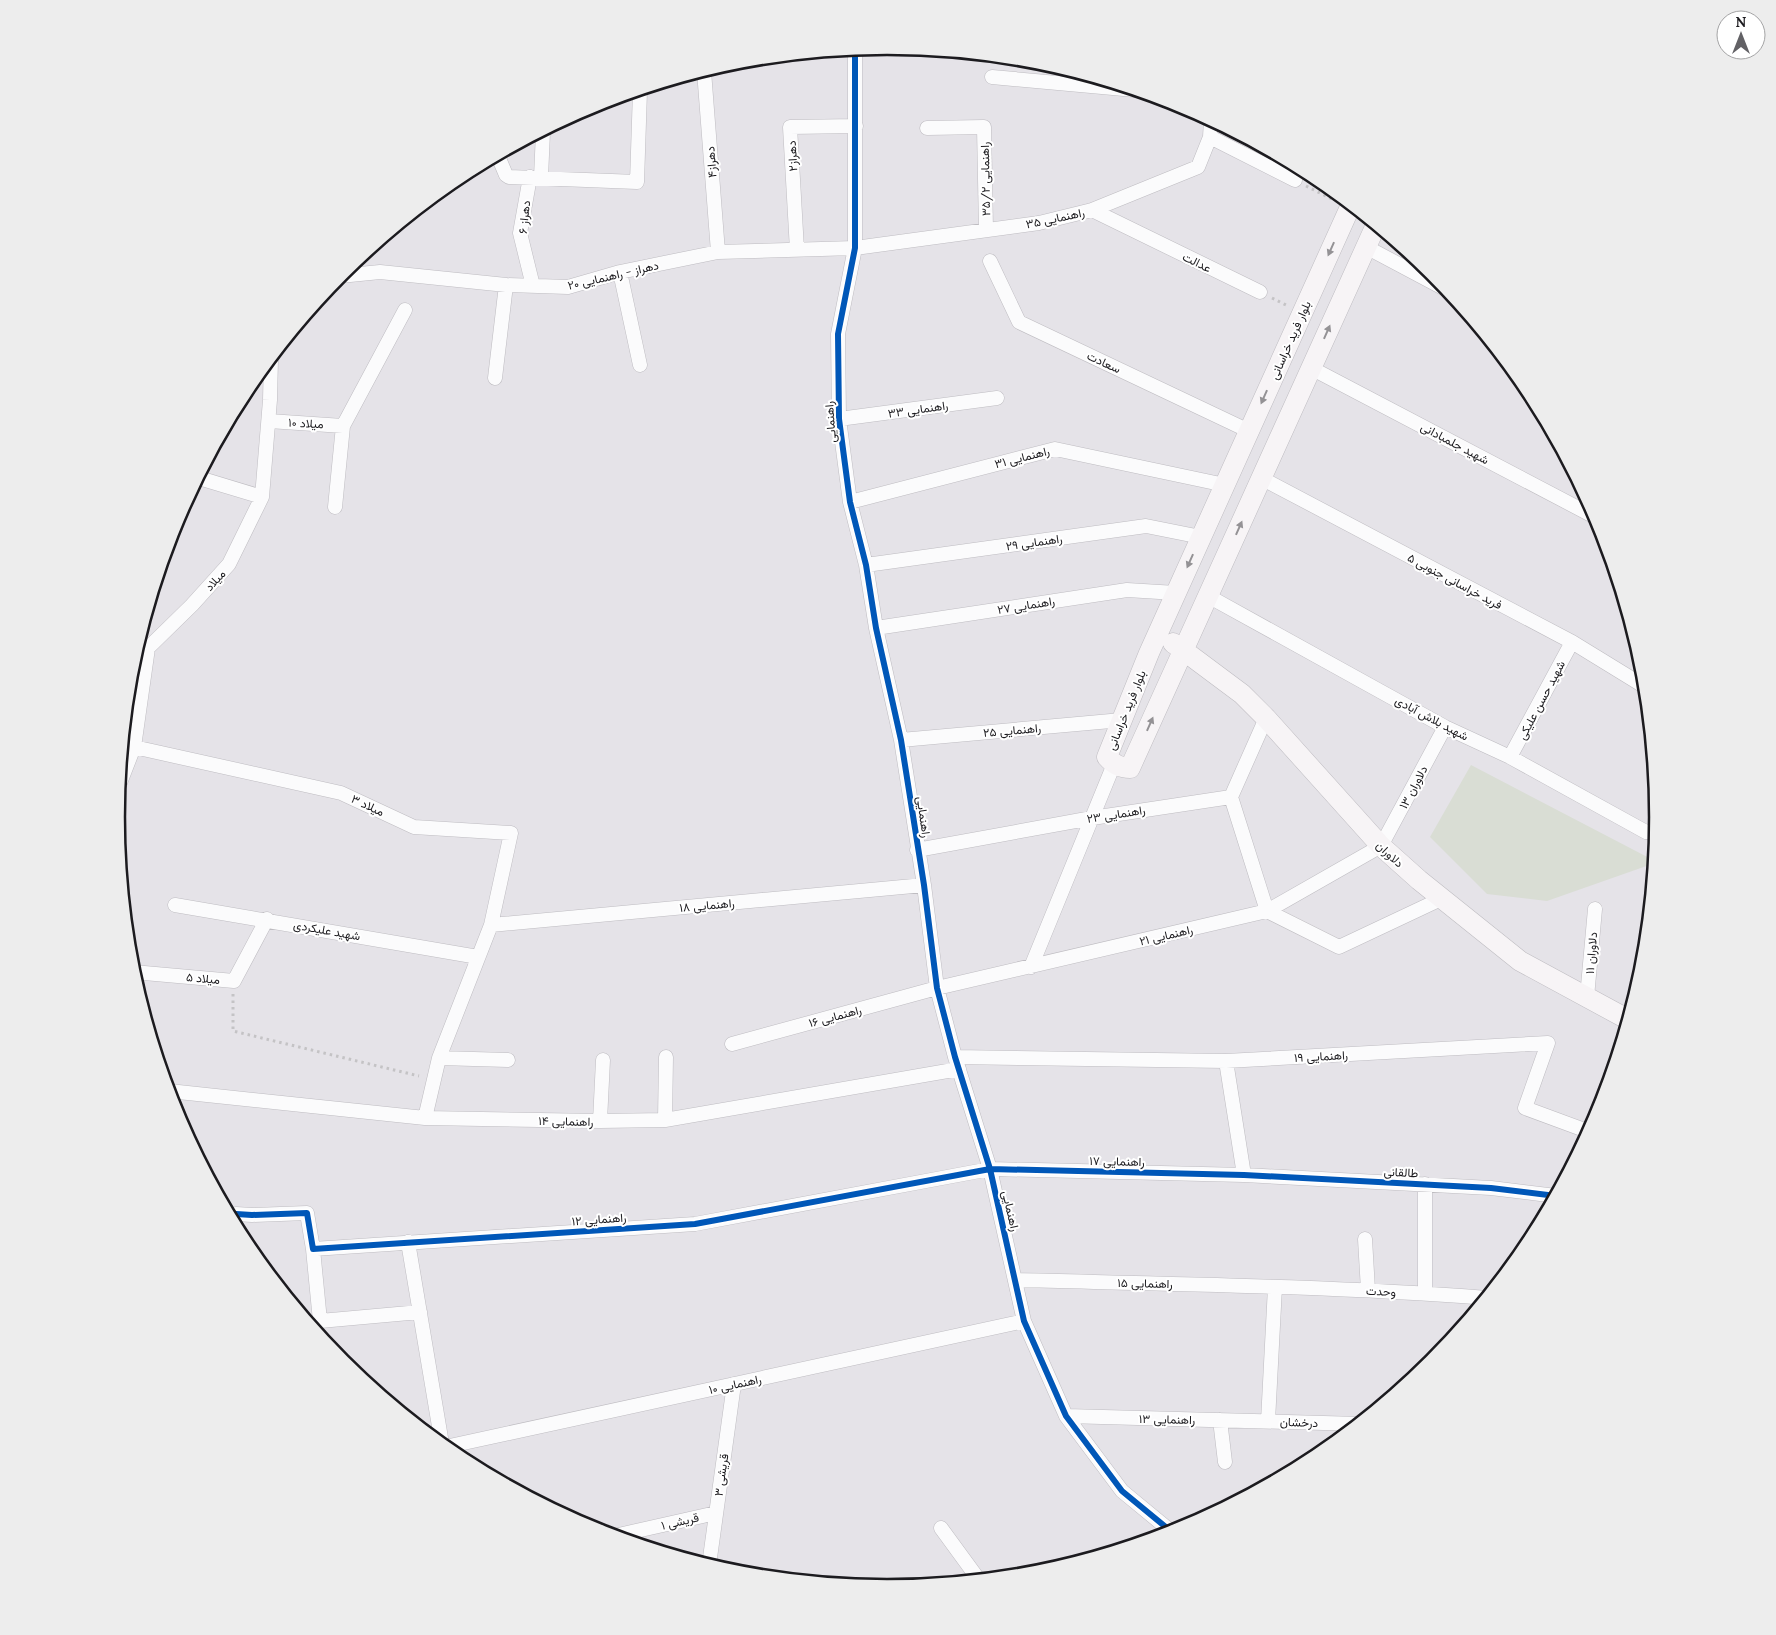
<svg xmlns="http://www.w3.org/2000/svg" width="1776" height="1635" viewBox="0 0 1776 1635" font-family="Lora,Vazirmatn,serif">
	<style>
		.green { fill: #d9ddd4 }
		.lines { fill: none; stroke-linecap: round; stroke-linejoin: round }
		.street-casing { stroke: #bebcc1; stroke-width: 15 }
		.secondary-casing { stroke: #bebcc1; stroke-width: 21 }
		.path { stroke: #c4c3c5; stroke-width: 3; stroke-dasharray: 2.5 4; stroke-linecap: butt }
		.street { stroke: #fbfbfc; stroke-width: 14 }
		.secondary { stroke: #f7f4f6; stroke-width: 20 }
		.cycleway-casing { stroke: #fff; stroke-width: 9 }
		.cycleway { stroke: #0057b8; stroke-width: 6 }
		.oneway { fill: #949295 }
		.labels { text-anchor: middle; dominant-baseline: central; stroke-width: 4; stroke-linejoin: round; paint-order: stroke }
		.street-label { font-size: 12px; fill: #1c1b1f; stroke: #fff }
		.rim { fill: none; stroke: #1c1b1f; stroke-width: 2.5 }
	</style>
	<rect width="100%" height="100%" fill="#e5e3e8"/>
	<!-- green -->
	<path class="green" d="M 1471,765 L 1655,861 L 1655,863 L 1547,901 L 1487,894 L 1430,837 Z"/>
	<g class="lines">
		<!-- street casing -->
		<g class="street-casing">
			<path id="street" d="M 855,49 L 855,248 L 838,334 L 839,419 L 850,502 L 866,565 L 876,628 L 901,740 L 924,885 L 937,988 L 955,1057 L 990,1169 L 1024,1321 L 1066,1416 L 1122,1491 L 1173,1533
				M 704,71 L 718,252
				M 992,77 L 1135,90
				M 927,128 L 984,127 L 986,230
				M 1210,137 L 1295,180
				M 498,156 L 506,175 L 509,177 L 637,182 L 640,91
				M 530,177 L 520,233 L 533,286
				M 541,177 L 543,132
				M 1092,210 L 1260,292
				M 1366,247 L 1449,291
				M 797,250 L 790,127 L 856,126
				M 990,261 L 1019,322 L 1249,431
				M 620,272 L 640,365
				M 340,276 L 380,272 L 506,285 L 568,287 L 620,272 L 718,252 L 855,248 L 1039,223 L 1092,210 L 1198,167 L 1210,137 L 1211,120
				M 1311,368 L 1599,519
				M 495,378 L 506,285
				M 839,419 L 997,398
				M 269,421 L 343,426
				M 199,478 L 262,497
				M 1261,478 L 1572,642 L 1647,688
				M 850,502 L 1055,449 L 1225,485
				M 335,507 L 343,426 L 405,310
				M 866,565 L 1146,526 L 1201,537
				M 1208,596 L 1445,727 L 1510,757 L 1646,832 L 1658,831
				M 876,628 L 1127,590 L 1176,593
				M 901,740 L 1122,720
				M 134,747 L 341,793 L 414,827 L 511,833 L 491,925 L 439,1058 L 425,1118
				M 1510,757 L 1572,642
				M 120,783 L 134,747 L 148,648 L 192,605 L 229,564 L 262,497 L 270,400 L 271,359
				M 1231,797 L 1267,911 L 1339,947 L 1443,898
				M 1231,797 L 1266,718
				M 917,850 L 1092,818 L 1231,797
				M 175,905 L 478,957
				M 491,925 L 924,885
				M 1031,967 L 1114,764
				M 133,972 L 234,981 L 267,919
				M 1587,997 L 1595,909
				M 732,1044 L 937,988 L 1267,911 L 1381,846 L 1445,727
				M 955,1057 L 1226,1061 L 1548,1043 L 1525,1108 L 1590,1132
				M 439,1058 L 508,1060
				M 1226,1061 L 1244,1175
				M 169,1091 L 425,1118 L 600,1121 L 665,1120 L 959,1069
				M 665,1120 L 666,1057
				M 600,1121 L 603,1060
				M 1425,1184 L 1425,1293
				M 236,1214 L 252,1215 L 307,1213 L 313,1249 L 695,1224 L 990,1169 L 1244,1175 L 1491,1188 L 1556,1196
				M 1365,1239 L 1368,1290
				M 408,1242 L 442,1444
				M 313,1249 L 320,1321 L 420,1312
				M 1015,1280 C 1172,1284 1330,1286 1487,1298
				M 1066,1416 L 1359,1424
				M 1220,1420 L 1225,1462
				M 1268,1421 L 1275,1287
				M 445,1447 L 1024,1321
				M 941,1528 L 979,1580
				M 614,1536 L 716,1513
				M 709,1565 L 734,1384"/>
		</g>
		<!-- secondary casing -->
		<g class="secondary-casing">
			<path id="secondary" d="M 1351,205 L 1149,653 L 1107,757 C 1113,764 1120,768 1130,768 L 1376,225
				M 1173,643 L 1183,650 L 1242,694 L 1266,718 L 1381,846 L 1419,880 L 1520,961 L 1629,1020"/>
		</g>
		<!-- path -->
		<path class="path" d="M 1306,186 L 1334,200
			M 1272,298 L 1286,305
			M 233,994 L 233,1031 L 419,1076"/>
		<!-- street -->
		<use href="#street" class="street"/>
		<!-- secondary -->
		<use href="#secondary" class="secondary"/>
		<!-- cycleway casing -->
		<g class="cycleway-casing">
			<path id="cycleway" d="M 855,49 L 855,248 L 838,334 L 839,419 L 850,502 L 866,565 L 876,628 L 901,740 L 924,885 L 937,988 L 955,1057 L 990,1169 L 1024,1321 L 1066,1416 L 1122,1491 L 1173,1533
				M 236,1214 L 252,1215 L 307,1213 L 313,1249 L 695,1224 L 990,1169 L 1244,1175 L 1491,1188 L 1556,1196"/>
		</g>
		<!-- cycleway -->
		<use href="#cycleway" class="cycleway"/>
	</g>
	<!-- one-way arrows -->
	<defs><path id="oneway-solid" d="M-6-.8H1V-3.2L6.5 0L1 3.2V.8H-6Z" transform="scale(1.25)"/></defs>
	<g class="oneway">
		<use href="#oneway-solid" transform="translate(1331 249) rotate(114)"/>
		<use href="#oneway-solid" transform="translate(1327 332) rotate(-66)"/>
		<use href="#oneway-solid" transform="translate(1264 397) rotate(114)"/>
		<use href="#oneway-solid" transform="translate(1239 528) rotate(-66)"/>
		<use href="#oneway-solid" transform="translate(1190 561) rotate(114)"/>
		<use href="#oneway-solid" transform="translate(1150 724) rotate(-66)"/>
	</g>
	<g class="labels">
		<!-- street labels -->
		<g class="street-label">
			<text transform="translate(792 156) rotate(-93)">دهراز۲</text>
			<text transform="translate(711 162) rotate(-94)">دهراز۴</text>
			<text transform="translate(985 179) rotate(-91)">راهنمایی ۳۵/۲</text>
			<text transform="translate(524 217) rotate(-84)">دهراز ۶</text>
			<text transform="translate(1055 218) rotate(-12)">راهنمایی ۳۵</text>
			<text transform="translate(1197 262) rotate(26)">عدالت</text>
			<text transform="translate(613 275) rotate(-13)">دهراز - راهنمایی ۲۰</text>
			<text transform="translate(1290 340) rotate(-66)">بلوار فرید خراسانی</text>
			<text transform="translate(1104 362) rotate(25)">سعادت</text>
			<text transform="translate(918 409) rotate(-8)">راهنمایی ۳۳</text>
			<text transform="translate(830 422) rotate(-94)">راهنمایی</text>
			<text transform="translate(306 423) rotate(3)">میلاد ۱۰</text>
			<text transform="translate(1455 443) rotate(28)">شهید جلمبادانی</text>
			<text transform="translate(1022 457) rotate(-14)">راهنمایی ۳۱</text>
			<text transform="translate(1034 542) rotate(-8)">راهنمایی ۲۹</text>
			<text transform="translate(215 580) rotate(-47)">میلاد</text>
			<text transform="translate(1455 581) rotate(28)">فرید خراسانی جنوبی ۵</text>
			<text transform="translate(1026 605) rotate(-9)">راهنمایی ۲۷</text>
			<text transform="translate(1541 700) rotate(-62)">شهید حسن علیکی</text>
			<text transform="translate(1126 710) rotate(-68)">بلوار فرید خراسانی</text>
			<text transform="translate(1432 718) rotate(28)">شهید بلاش آبادی</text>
			<text transform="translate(1012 730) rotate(-5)">راهنمایی ۲۵</text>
			<text transform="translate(1413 787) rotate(-62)">دلاوران ۱۳</text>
			<text transform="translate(368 805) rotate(25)">میلاد ۳</text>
			<text transform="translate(1116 814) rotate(-9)">راهنمایی ۲۳</text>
			<text transform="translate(924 817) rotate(82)">راهنمایی</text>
			<text transform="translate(1390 854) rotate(43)">دلاوران</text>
			<text transform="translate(707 905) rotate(-5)">راهنمایی ۱۸</text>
			<text transform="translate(327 930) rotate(10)">شهید علیکردی</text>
			<text transform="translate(1166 935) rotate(-13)">راهنمایی ۲۱</text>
			<text transform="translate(1591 953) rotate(-85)">دلاوران ۱۱</text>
			<text transform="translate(203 978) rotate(5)">میلاد ۵</text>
			<text transform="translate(835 1016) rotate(-15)">راهنمایی ۱۶</text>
			<text transform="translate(1321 1056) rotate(-3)">راهنمایی ۱۹</text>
			<text transform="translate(566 1121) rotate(1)">راهنمایی ۱۴</text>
			<text transform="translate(1117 1161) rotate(1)">راهنمایی ۱۷</text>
			<text transform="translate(1401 1172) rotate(3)">طالقانی</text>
			<text transform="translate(1011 1211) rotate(77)">راهنمایی</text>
			<text transform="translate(599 1219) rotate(-4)">راهنمایی ۱۲</text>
			<text transform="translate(1145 1283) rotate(1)">راهنمایی ۱۵</text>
			<text transform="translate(1381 1291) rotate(3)">وحدت</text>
			<text transform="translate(735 1384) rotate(-12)">راهنمایی ۱۰</text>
			<text transform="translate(1167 1419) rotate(1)">راهنمایی ۱۳</text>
			<text transform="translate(1299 1422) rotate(2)">درخشان</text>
			<text transform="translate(721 1475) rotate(-82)">قریشی ۳</text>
			<text transform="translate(680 1521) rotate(-13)">قریشی ۱</text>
		</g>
	</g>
	<!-- crop -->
	<path d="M0 0H1776V1635H0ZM125 817a762 762 0 1 1 1524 0a762 762 0 1 1-1524 0Z" fill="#ededed" fill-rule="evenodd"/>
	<path class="rim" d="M125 817a762 762 0 1 1 1524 0a762 762 0 1 1-1524 0Z"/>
	<!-- north arrow -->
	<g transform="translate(1741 35)"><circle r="24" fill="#ffffff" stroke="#a4a4a5"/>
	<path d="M0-4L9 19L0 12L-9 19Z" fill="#626165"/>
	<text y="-8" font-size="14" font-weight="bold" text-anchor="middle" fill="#1c1b1f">N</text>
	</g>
</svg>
